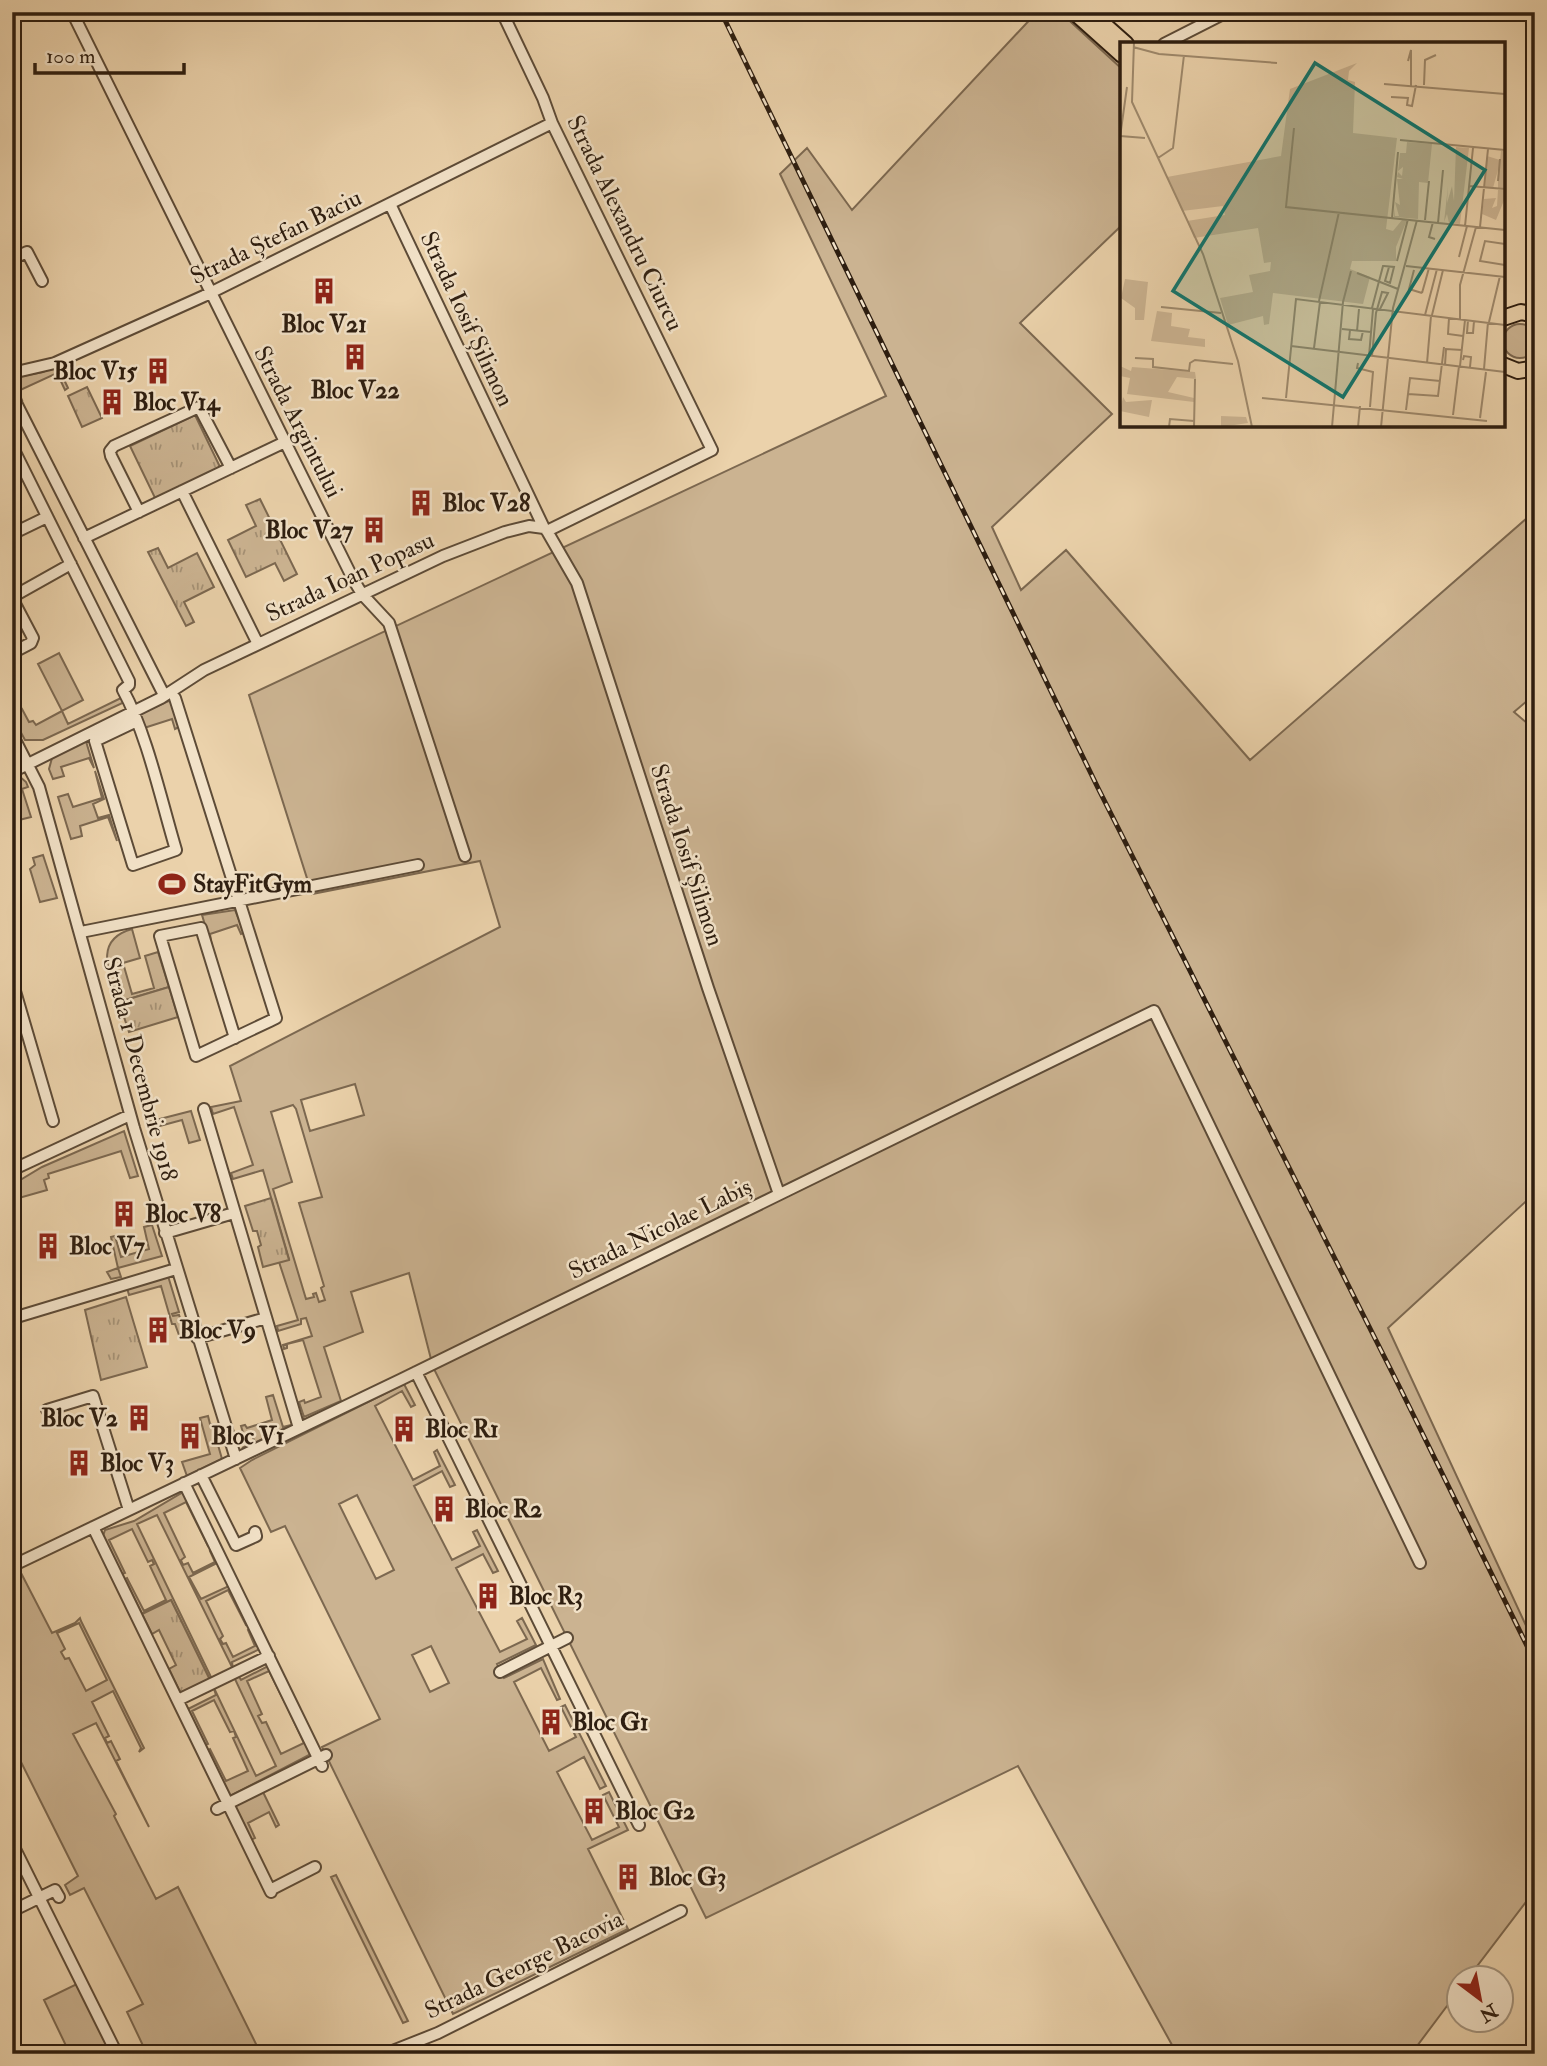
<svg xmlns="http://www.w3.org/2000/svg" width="1547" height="2066" viewBox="0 0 1547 2066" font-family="'IM FELL Double Pica',serif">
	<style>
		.green { fill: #cbb391; stroke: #7c6850; stroke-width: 2; fill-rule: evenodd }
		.park { fill: url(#park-tufts); stroke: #7c6850; stroke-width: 2 }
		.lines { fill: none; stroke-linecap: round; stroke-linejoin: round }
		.minor-casing { stroke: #5d4b37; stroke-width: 14 }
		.major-casing { stroke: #2e1e10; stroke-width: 18 }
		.minor { stroke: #f2e2c8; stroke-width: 10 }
		.major { stroke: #ebd2ab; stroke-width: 14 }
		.rail-casing { stroke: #2e1e10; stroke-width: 5 }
		.rail { stroke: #f2e2c8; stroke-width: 2.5; stroke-dasharray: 8; stroke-linecap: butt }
		.labels { text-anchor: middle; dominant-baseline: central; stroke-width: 5; stroke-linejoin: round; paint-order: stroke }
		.street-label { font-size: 24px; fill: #2e1e10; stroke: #f2e2c8 }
		.poi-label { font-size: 24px; font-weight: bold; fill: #2e1e10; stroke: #f2e2c8; text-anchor: start }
		.inset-road { fill: none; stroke: #9f8a6d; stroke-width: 2 }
		.view { fill: #0f766e; fill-opacity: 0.15; stroke: #0f766e; stroke-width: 3.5 }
		.inset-edge { fill: none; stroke: #2e1e10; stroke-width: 3.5 }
	</style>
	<defs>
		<pattern id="park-tufts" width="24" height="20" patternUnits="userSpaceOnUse" patternTransform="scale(1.75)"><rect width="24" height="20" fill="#cbb391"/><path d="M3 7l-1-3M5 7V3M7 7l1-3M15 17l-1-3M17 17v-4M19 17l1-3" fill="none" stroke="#a59175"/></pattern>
	</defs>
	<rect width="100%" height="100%" fill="#ebd2ab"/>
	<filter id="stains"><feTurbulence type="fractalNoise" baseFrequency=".00286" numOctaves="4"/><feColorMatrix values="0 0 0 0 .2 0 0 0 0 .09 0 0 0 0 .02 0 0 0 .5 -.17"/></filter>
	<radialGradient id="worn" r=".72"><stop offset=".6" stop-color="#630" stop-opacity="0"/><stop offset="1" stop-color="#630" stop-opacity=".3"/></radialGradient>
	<!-- green -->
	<path class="green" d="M 1037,12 L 1060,12 L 1122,69 L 1122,225 L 1020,323 L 1112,414 L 992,527 L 1021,590 L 1066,550 L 1250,760 L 1535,511 L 1535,694 L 1514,712 L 1535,730 L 1535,1193 L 1388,1328 L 1535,1645 L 1535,1890 L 1468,1978 L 1460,1979 L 1459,1990 L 1411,2054 L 1177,2054 L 1018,1766 L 706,1918 L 433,1367 L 409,1273 L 351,1292 L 363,1332 L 324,1347 L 341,1401 L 304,1417 L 299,1402 L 304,1400 L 305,1403 L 321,1397 L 303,1340 L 287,1344 L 287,1348 L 284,1349 L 283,1345 L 312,1336 L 306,1318 L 301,1319 L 301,1324 L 278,1331 L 277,1326 L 298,1320 L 279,1262 L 289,1259 L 263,1170 L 233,1179 L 231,1173 L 253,1165 L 234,1107 L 213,1114 L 211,1107 L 241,1101 L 230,1066 L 500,927 L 480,861 L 312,894 L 249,695 L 886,396 L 780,174 L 807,148 L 852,210 ZM 355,1084 L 364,1115 L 310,1131 L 301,1100 ZM 293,1105 L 296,1109 L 322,1197 L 299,1203 L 324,1286 L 321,1288 L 325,1300 L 319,1302 L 316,1293 L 313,1294 L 314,1297 L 306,1299 L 273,1189 L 292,1182 L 271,1112 Z
		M1503 341a17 17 0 1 1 34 0a17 17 0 1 1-34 0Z
		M 57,365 L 68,388 L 65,390 L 57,373 L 18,391 L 22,400 L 18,401 L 12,389 L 12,378 L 43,372 Z
		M 59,653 L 83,700 L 62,711 L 38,664 Z
		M 125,696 L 129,700 L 43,740 L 25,740 L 12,716 L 22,709 L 29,722 L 33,721 L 36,725 L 62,711 L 68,724 Z
		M 171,700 L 179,727 L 175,729 L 172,719 L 144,728 L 139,719 L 141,713 Z
		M 85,738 L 94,768 L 89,758 L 61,767 L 64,776 L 53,779 L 49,769 L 52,758 Z
		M 95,771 L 104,799 L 93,804 L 98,818 L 109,815 L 117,841 L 108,817 L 80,826 L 82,836 L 71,839 L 58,797 L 68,794 L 73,807 L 102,798 Z
		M 19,776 L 26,782 L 28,787 L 22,789 L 31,817 L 15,821 L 12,811 L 12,778 Z
		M 43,855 L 57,898 L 40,902 L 30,869 L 35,865 L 33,858 Z
		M 235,910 L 244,933 L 241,934 L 237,925 L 210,934 L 212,948 L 202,915 Z
		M 132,929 L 140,958 L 123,963 L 132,994 L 154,988 L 145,956 L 158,952 L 169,987 L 119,1002 C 110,975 92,940 132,929 Z
		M 191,1111 L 200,1140 L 189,1143 L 182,1120 L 156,1127 L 157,1132 L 151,1133 L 148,1122 Z
		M 124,1131 L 138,1176 L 130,1178 L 121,1151 L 48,1174 L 49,1178 L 44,1180 L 47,1190 L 12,1200 L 12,1185 L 42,1167 Z
		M 152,1225 L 162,1256 L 118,1268 L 121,1277 L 111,1279 L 107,1272 L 118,1268 L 111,1237 L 115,1236 L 121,1257 L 149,1249 L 144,1227 Z
		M 168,1276 L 179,1312 L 172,1314 L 173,1316 L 179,1315 L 185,1333 L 179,1335 L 175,1324 L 172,1324 L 161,1286 L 129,1295 L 127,1288 Z
		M 404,1384 L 415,1405 L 411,1407 L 402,1391 L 375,1406 L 413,1480 L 440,1466 L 434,1452 L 437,1450 L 455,1485 L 450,1487 L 442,1471 L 414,1486 L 452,1560 L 480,1546 L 473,1532 L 477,1530 L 498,1571 L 493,1573 L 483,1554 L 456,1568 L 500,1652 L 527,1639 L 517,1621 L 522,1618 L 536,1645 L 497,1664 L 504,1678 L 543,1659 L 560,1699 L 557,1700 L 541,1668 L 514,1682 L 549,1751 L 576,1737 L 561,1707 L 565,1705 L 606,1786 L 600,1789 L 584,1757 L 557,1772 L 592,1840 L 619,1827 L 603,1795 L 609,1792 L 628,1830 L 588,1849 L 628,1929 L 453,2014 L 322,1747 L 380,1719 L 285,1526 L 271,1532 L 240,1468 L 252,1460 ZM 357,1495 L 394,1570 L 376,1579 L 339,1504 ZM 431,1646 L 449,1683 L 430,1692 L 412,1655 Z
		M 273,1395 L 283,1427 L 291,1425 L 244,1448 L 242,1448 L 255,1442 L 252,1436 L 245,1439 L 241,1426 L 245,1425 L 247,1428 L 272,1420 L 266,1397 Z
		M 208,1416 L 210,1424 L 212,1424 L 222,1459 L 187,1476 L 182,1462 L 210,1454 L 200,1418 Z
		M 185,1491 L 211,1545 L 208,1546 L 186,1502 L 164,1513 L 185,1557 L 181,1560 L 183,1565 L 188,1563 L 193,1573 L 215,1562 L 210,1551 L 213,1550 L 219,1562 L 189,1577 L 201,1599 L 231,1585 L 249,1624 L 246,1625 L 228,1590 L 206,1601 L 223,1636 L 220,1639 L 223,1644 L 226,1643 L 233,1657 L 255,1646 L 248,1630 L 252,1628 L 262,1648 L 232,1662 L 233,1669 L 157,1515 L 137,1524 L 212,1679 L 210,1680 L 171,1600 L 142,1614 L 125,1579 L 127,1578 L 144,1611 L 166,1600 L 150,1566 L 154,1564 L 152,1560 L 148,1562 L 132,1529 L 109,1540 L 125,1573 L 122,1574 L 103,1536 L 105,1530 L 134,1521 Z
		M 20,1571 L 52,1633 L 75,1623 L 80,1618 L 81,1621 L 144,1748 L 139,1752 L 141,1748 L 113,1691 L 92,1702 L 109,1736 L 105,1738 L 107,1743 L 111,1741 L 120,1759 L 116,1761 L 149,1827 L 96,1723 L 73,1734 L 116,1814 L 114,1816 L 156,1899 L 178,1887 L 261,2054 L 147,2054 L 127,2012 L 143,2004 L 84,1888 L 70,1895 L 65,1885 L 78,1876 L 12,1744 L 12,1575 ZM 79,1623 L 107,1680 L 86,1691 L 69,1658 L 65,1659 L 61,1652 L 65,1649 L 57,1633 Z
		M 270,1665 L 288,1702 L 285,1703 L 269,1671 L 247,1681 L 262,1714 L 258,1716 L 262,1723 L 266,1722 L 281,1754 L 304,1743 L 288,1709 L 291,1708 L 313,1753 L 230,1796 L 208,1750 L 210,1749 L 226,1781 L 248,1771 L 233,1738 L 236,1737 L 234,1731 L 230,1732 L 214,1700 L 192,1711 L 208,1744 L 205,1745 L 188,1709 L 216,1695 L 213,1686 L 256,1776 L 276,1766 L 234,1677 L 238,1675 L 241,1680 Z
		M 263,1792 L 279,1825 L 276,1827 L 269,1812 L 248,1823 L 255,1838 L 251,1840 L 235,1806 Z
		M 336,1875 L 408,2021 L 403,2023 L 331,1877 Z
		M 83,1981 L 118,2054 L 70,2054 L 44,2000 Z"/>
	<!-- park -->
	<path class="park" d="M 87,387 L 102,418 L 82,427 L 68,396 Z
		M 195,415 L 221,469 L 156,500 L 130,446 Z
		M 260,499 L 297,574 L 284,581 L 275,563 L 246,577 L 228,540 L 256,526 L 246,505 Z
		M 158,548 L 168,568 L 197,553 L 214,587 L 184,602 L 194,622 L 186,626 L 148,552 Z
		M 169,987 L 178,1017 L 129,1032 L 119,1002 Z
		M 271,1198 L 289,1260 L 263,1267 L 258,1247 L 261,1245 L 257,1231 L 253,1231 L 245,1206 Z
		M 126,1297 L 147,1367 L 101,1380 L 85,1310 Z
		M 171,1600 L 210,1680 L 181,1694 L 169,1669 L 176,1665 L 159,1630 L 152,1634 L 142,1614 Z"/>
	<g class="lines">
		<!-- minor casing -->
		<g class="minor-casing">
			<path id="minor" d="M 72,12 L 353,579 L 362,594 L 389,623 L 465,856
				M 1164,44 L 1227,12
				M 390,204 L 544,528
				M 12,259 L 27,252 L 42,281
				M 12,373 L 55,363 L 204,296 L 552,123
				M 12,395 L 164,695
				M 12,446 L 129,681 L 129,685 L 123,690 C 147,734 161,800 176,850 L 133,865 L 95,741 L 137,721
				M 182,491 L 258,644
				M 139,512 L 111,456 L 110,451 L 114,446 L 199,407 L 231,468
				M 547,531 L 577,583 L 708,988 L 779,1194
				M 12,534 L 47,517
				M 84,538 L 285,442
				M 12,653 L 31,643 L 33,638 L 13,600 L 14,596 L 71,564
				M 175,698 L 276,1018 L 270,1021 L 196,1056 L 160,936 L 201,928 L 235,1038
				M 12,734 L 39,787 L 134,1128 L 236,1459
				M 12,772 L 161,698 L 204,670 L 443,556 L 505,532 L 529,526 L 544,528 L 547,531 L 712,450 L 552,123 L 543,98 L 502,12
				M 81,932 L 418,865
				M 12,981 L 53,1121
				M 204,1109 L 299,1428
				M 12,1170 L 130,1115
				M 165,1233 L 234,1213
				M 20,1316 L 176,1269
				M 197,1338 L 266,1318
				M 416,1372 L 639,1825
				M 47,1410 L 93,1396 L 129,1510
				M 201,1475 L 236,1545 L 256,1536 L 255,1532
				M 184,1483 L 322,1766
				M 93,1527 L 271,1892
				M 12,1566 L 402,1379 L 1154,1011 L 1420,1563
				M 500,1672 L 567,1638
				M 178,1700 L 269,1656
				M 217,1809 L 326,1755
				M 12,1843 L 117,2054
				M 270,1890 L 315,1867
				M 12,1911 L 55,1890 L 59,1897
				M 385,2054 L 438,2033 L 681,1911"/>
		</g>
		<!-- major casing -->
		<g class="major-casing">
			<path id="major" d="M 1074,12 L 1122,55
				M 1090,12 L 1126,44
				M 1503,318 L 1521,312 L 1535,315
				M 1503,365 L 1518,371 L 1535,368"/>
		</g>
		<!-- minor -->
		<use href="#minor" class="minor"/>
		<!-- major -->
		<use href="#major" class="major"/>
		<!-- rail casing -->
		<g class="rail-casing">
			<path id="rail" d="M 721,12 L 1098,788 L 1402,1392 L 1535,1662"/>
		</g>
		<!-- rail -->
		<use href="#rail" class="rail"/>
	</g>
	<!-- icons -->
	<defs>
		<g id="building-bare" transform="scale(2.1)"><path d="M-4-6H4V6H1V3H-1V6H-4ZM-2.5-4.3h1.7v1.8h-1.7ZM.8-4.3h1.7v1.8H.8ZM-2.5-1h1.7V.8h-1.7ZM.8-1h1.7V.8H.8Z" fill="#8f2418" stroke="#f2e2c8" stroke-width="2.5" paint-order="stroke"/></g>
		<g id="stadium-bare" transform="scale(2.1)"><path d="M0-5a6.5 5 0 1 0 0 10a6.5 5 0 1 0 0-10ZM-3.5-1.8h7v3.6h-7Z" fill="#8f2418" stroke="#f2e2c8" stroke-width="2.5" paint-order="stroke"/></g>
	</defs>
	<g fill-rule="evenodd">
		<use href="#building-bare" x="324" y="291"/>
		<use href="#building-bare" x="355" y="357"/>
		<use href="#building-bare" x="158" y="371"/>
		<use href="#building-bare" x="112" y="402"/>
		<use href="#building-bare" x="421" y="503"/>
		<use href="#building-bare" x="374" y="530"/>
		<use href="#stadium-bare" x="172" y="884"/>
		<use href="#building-bare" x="124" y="1214"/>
		<use href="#building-bare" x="48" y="1246"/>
		<use href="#building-bare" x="158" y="1330"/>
		<use href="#building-bare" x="139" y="1418"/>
		<use href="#building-bare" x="404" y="1429"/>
		<use href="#building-bare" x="190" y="1436"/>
		<use href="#building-bare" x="79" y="1463"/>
		<use href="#building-bare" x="444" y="1509"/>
		<use href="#building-bare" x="488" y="1596"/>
		<use href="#building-bare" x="551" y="1722"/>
		<use href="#building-bare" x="594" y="1811"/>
		<use href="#building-bare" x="628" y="1877"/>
	</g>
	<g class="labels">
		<!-- street labels -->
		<g class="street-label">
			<text transform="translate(625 223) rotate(64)">Strada Alexandru Ciurcu</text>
			<text transform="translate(276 237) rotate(-26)">Strada Ștefan Baciu</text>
			<text transform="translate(467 319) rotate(65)">Strada Iosif Șilimon</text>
			<text transform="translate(298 422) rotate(63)">Strada Argintului</text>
			<text transform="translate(350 577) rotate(-25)">Strada Ioan Popasu</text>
			<text transform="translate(687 855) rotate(72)">Strada Iosif Șilimon</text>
			<text transform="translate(140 1069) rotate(75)">Strada 1 Decembrie 1918</text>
			<text transform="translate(660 1229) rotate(-26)">Strada Nicolae Labiș</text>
			<text transform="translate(524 1965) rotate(-26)">Strada George Bacovia</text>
		</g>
		<!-- poi labels -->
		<g class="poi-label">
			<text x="324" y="324" text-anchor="middle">Bloc V21</text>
			<text x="137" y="371" text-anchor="end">Bloc V15</text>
			<text x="355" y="390" text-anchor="middle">Bloc V22</text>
			<text x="133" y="402">Bloc V14</text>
			<text x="442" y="503">Bloc V28</text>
			<text x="353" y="530" text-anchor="end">Bloc V27</text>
			<text x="193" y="884">StayFitGym</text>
			<text x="145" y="1214">Bloc V8</text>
			<text x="69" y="1246">Bloc V7</text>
			<text x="179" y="1330">Bloc V9</text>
			<text x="118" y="1418" text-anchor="end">Bloc V2</text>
			<text x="425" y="1429">Bloc R1</text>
			<text x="211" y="1436">Bloc V1</text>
			<text x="100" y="1463">Bloc V3</text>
			<text x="465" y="1509">Bloc R2</text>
			<text x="509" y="1596">Bloc R3</text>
			<text x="572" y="1722">Bloc G1</text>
			<text x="615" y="1811">Bloc G2</text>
			<text x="649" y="1877">Bloc G3</text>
		</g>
	</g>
	<!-- overview -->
	<g transform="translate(1120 42)">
		<rect width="385" height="385" fill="#ebd2ab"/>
		<path d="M 237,21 L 229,29 L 228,38 L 235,40 L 233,91 L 277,96 L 266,187 L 273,189 L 282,178 L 287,178 L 276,205 L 276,219 L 232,219 L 230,227 L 250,235 L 243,262 L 153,251 L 149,282 L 144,283 L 143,274 L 108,283 L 100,256 L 133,250 L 129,233 L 150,229 L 151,220 L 144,221 L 138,186 L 74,196 L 67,179 L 105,173 L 103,164 L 62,169 L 47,135 L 161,114 L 170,47 ZM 287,100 L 312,102 L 308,141 L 299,140 L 298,177 L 274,175 L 275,166 L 275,174 L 279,174 L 275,160 L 280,163 L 277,137 L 283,137 L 277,135 L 278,130 L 282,134 L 283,125 L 278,129 L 280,111 L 286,111 ZM 336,105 L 349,106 L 340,182 L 329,181 L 327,172 L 324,180 L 328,144 L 327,161 L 332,144 L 334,159 ZM 381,109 L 385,109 L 385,147 L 378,146 L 378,128 L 373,146 L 365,145 L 367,114 L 380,118 ZM 378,148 L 385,148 L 385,156 L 376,178 L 362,172 L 364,157 L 376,156 L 372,166 L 377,164 ZM 5,237 L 28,240 L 24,278 L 15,278 L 15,266 L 1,256 ZM 37,269 L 52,271 L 51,284 L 70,287 L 68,295 L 85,297 L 85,305 L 31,299 ZM 0,324 L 11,329 L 12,325 L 75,330 L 76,337 L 57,335 L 48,350 L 74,356 L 74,360 L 7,352 L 10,336 L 0,334 ZM 101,374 L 126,375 L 128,381 L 101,385 Z" fill="#cbb391"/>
		<path d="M 3,355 L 6,360 L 32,358 L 29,375 L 0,369 Z" fill="#cbb391"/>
		<path class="inset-road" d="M 14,0 L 12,60 L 83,212 L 118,319 L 132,385M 13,5 L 39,12 L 157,21M 288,19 L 291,8 L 291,44M 264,42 L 385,52M 304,43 L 305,18 L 316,13M 271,55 L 288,56 L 287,63 L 292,64 L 296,43M 174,86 L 166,165 L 385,188M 0,94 L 25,96M 0,95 L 7,45M 280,98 L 385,108M 38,116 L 53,106 L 64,13M 378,139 L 380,117M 349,144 L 385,147M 272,176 L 278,110M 305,178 L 309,139M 313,180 L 309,195 L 315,197M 318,181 L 323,128M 345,184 L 353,106M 360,185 L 368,107M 385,202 L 365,199 L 360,219 L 385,223M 339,215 L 347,184M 277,219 L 288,177M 286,224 L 385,235M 294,228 L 289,247 L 302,251M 237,231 L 278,247M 302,251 L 309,226M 199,259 L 219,170M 41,265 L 101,271M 252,266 L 263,224 L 264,224 L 274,225 L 270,241 L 265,239 L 269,225M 305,273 L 317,227M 312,273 L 323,228M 329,276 L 328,292 L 343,294M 340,277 L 340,243 L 356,185M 348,278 L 347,291 L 353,291 L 354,279M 369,280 L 380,234M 222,287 L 251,290M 230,288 L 229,297 L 241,298 L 243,289M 237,289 L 239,267M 171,304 L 385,330M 194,306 L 200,260M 249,314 L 253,267M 252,314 L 256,271 L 262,250 L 268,251 L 260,267M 15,316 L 33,317 L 33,325 L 69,329 L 70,321 L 75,318 L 113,322M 343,318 L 344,314 L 351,315 L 350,325M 238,321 L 237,326 L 253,330 L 250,365M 307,321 L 311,274M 325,323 L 326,307 L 342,308M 340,324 L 345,278M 364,327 L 368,280M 288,352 L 318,354 L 324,305M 142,356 L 367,379M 166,356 L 176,257 L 385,283M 286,368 L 290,336 L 320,339M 333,373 L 339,324M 360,376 L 366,330M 49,385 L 50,377 L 74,379M 74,385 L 75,337M 212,385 L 223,260 L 231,229M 238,385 L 240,364M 261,385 L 273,266 L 297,178"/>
		<path class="view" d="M 195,21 L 365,128 L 223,355 L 53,249 Z"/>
		<rect width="385" height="385" class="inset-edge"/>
	</g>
	<!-- margin -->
	<rect width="1547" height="2066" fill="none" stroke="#ebd2ab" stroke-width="42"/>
	<rect x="14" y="14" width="1519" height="2038" fill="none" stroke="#2e1e10" stroke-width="3.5"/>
	<rect x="21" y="21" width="1505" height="2024" fill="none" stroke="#2e1e10" stroke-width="2"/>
	<!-- north arrow -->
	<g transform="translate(1480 1999) rotate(148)"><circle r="33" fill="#f2e2c8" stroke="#a4947e" stroke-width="2"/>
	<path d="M0-5L12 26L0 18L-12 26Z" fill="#8f2418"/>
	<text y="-10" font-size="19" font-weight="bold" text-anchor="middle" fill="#2e1e10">N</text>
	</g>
	<!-- scale -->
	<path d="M35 63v10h149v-10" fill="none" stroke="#2e1e10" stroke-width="3.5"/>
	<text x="46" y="63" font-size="21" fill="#2e1e10" stroke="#f2e2c8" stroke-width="5" paint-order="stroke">100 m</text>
	<rect width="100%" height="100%" filter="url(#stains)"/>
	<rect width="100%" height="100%" fill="url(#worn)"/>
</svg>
